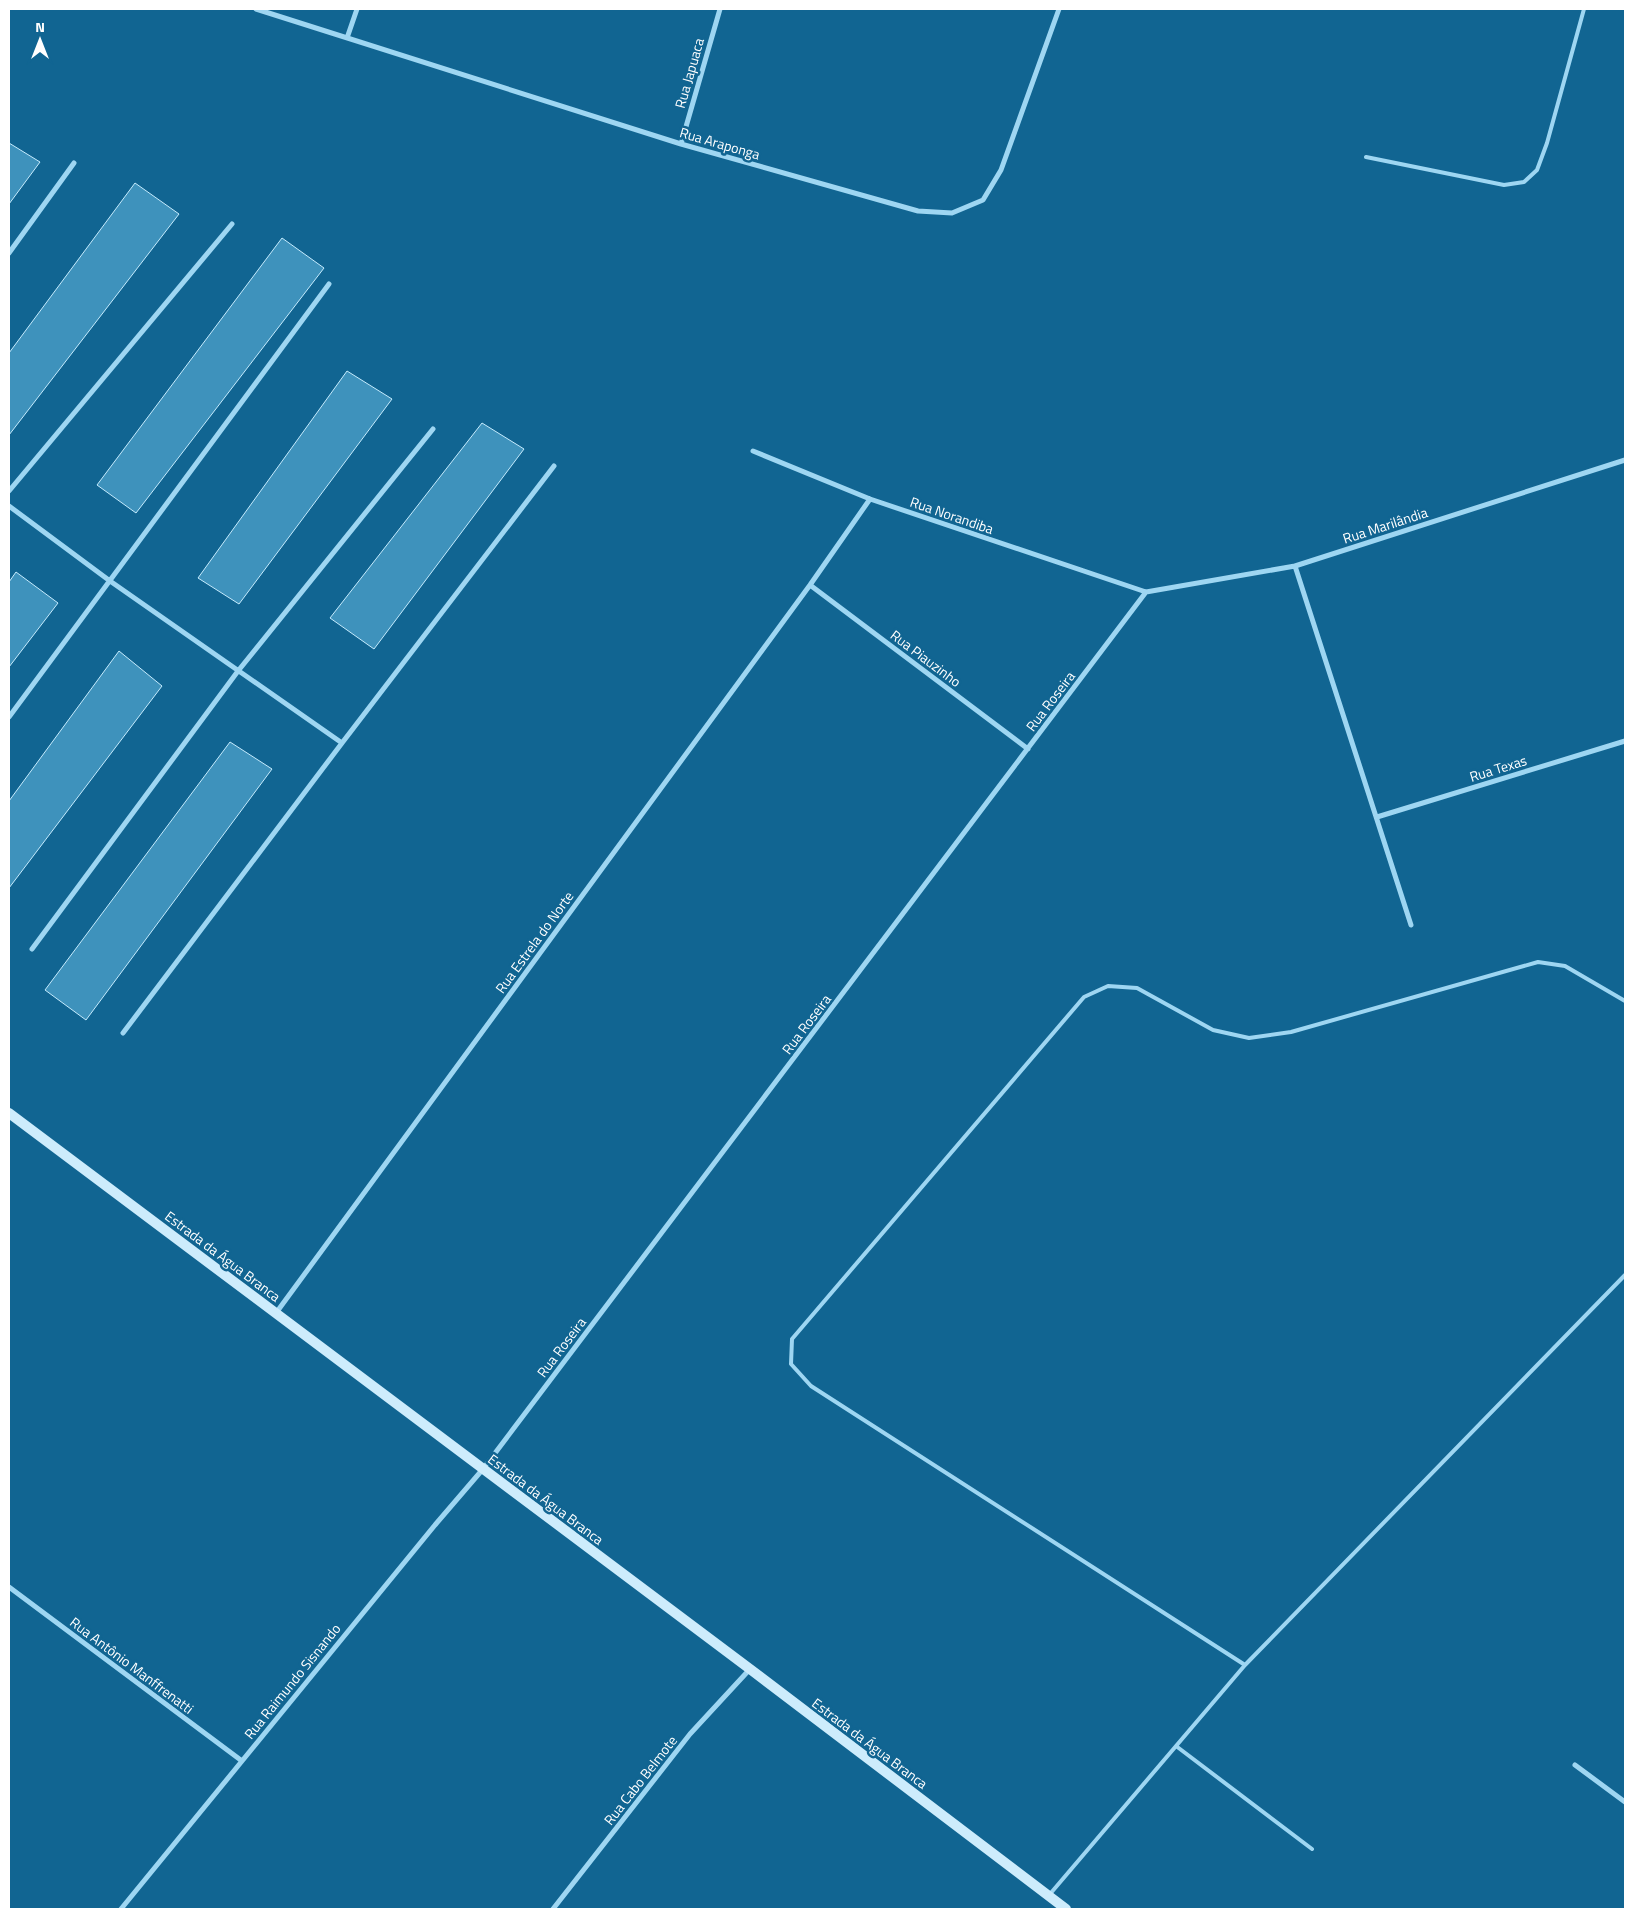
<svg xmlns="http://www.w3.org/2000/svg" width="1634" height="1918" viewBox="0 0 1634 1918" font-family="'Titillium Web',sans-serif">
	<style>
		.building { fill: #3e92bc; stroke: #c5ebfd }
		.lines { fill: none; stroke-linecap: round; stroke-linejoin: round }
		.lane { stroke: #9ed6f2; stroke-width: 4 }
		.street { stroke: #9ed6f2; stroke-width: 5 }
		.secondary { stroke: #cdecfc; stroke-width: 10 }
		.labels { text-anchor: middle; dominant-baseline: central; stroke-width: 5; stroke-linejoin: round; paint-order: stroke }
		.street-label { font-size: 14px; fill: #fff; stroke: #116592 }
	</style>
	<rect width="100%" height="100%" fill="#116592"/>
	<!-- building -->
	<path class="building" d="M 9,143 L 40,162 L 9,204 Z
		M 135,183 L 179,214 L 9,435 L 9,353 Z
		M 282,238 L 324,268 L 136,513 L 97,485 Z
		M 347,371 L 392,399 L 239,604 L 198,578 Z
		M 482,423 L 524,449 L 374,649 L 330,618 Z
		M 16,572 L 58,603 L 9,667 L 9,582 Z
		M 119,651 L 162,686 L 9,888 L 9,801 Z
		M 230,742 L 272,769 L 86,1020 L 45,990 Z"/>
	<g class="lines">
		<!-- lane -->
		<path class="lane" d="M 1366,157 L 1504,185 L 1524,182 L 1537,170 L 1547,143 L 1584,9
			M 1245,1665 L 811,1386 L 791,1364 L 792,1339 L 1084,997 L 1108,986 L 1137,988 L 1213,1030 L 1249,1038 L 1291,1032 L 1538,962 L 1565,966 L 1625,1001
			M 1176,1746 L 1312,1849
			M 1050,1894 L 1245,1665 L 1625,1275"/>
		<!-- street -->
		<path class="street" d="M 256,9 L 681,144 L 918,211 L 952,213 L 983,200 L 1001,170 L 1059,9
			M 347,38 L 357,9
			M 681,144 L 720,9
			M 9,253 L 74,163
			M 753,451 L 870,499 L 1146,592 L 1295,566 L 1625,460
			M 9,491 L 232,224
			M 9,506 L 110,581 L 342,743
			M 1295,566 L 1411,925
			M 810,585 L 1028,749
			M 9,717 L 329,284
			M 1377,817 L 1625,741
			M 32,949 L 238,671 L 433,429
			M 123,1033 L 342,743 L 554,466
			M 276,1313 L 810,585 L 870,499
			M 9,1587 L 242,1761
			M 1575,1765 L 1625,1802
			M 121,1909 L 435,1525 L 483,1469 L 1146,592
			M 553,1909 L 690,1734 L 750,1669"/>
		<!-- secondary -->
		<path class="secondary" d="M 9,1113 L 750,1669 L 1066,1909"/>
	</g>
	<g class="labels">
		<!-- street labels -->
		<g class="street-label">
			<text transform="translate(689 73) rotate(-74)">Rua Japuaca</text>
			<text transform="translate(720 143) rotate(16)">Rua Araponga</text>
			<text transform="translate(952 515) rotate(19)">Rua Norandiba</text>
			<text transform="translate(1385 525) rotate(-18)">Rua Marilândia</text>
			<text transform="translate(926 658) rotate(37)">Rua Piauzinho</text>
			<text transform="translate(1050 701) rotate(-53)">Rua Roseira</text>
			<text transform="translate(1498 768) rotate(-17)">Rua Texas</text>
			<text transform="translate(534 942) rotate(-54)">Rua Estrela do Norte</text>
			<text transform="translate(806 1024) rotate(-53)">Rua Roseira</text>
			<text transform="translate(223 1256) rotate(37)">Estrada da Água Branca</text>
			<text transform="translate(561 1347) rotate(-53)">Rua Roseira</text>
			<text transform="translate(546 1499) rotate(37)">Estrada da Água Branca</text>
			<text transform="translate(132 1665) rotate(37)">Rua Antônio Manffrenatti</text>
			<text transform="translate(292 1681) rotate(-51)">Rua Raimundo Sisnando</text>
			<text transform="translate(870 1743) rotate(37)">Estrada da Água Branca</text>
			<text transform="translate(640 1780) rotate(-52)">Rua Cabo Belmote</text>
		</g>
	</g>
	<!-- border -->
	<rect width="1634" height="1918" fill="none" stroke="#ffffff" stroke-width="20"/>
	<!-- north arrow -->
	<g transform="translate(40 40)" stroke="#116592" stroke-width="4" paint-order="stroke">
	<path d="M0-4L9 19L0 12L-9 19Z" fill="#ffffff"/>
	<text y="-8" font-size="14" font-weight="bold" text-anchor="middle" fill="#ffffff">N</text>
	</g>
</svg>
